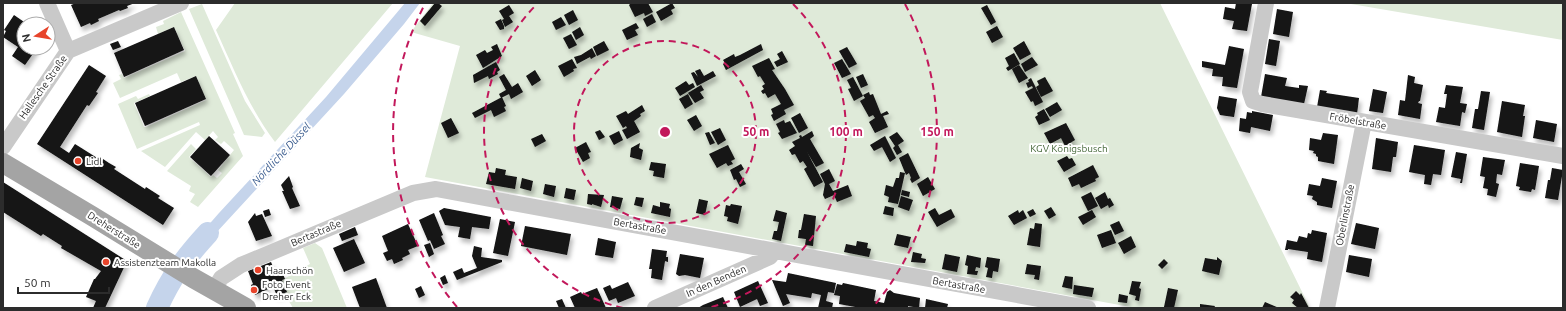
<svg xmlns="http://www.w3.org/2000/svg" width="1566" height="311" viewBox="0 0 1566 311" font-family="Ubuntu,sans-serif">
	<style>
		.green { fill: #dfead9 }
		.water { fill: #c5d4eb }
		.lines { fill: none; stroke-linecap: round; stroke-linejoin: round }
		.river { stroke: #c5d4eb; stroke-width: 22 }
		.building { fill: #131313; filter: url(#shadow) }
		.minor { stroke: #c9c9c9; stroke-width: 16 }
		.major { stroke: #a4a4a4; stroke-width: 20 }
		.ring { fill: none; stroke: #c2185b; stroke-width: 2; stroke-dasharray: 7 5 }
		.poi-dot { fill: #e7442b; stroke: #fff; stroke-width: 1.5 }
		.labels { text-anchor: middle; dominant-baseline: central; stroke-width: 4; stroke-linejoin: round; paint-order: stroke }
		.street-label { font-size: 10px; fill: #2c2c2c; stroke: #fff }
		.park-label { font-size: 10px; fill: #46683a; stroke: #fff }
		.poi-label { font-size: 10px; fill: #2c2c2c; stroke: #fff; text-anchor: start }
		.water-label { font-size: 11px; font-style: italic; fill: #3a5c8f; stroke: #fff }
		.centre { fill: #c2185b; stroke: #fff; stroke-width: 2 }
		.ring-label { font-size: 12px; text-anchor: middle; font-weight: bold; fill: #c2185b; stroke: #fff; stroke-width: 4; stroke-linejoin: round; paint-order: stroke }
	</style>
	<defs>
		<filter id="shadow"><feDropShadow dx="2.5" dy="4.5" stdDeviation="2" flood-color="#0004"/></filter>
	</defs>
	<rect width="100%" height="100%" fill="#fff"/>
	<!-- green -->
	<path class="green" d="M 235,3 L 393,3 L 275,142 C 249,108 233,67 216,30 Z
		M 433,3 L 1160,3 L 1310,308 L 1136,308 L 425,177 L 460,46 L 411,32 Z
		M 1345,3 L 1563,3 L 1563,40 Z
		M 202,4 L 245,101 L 265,133 L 262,137 L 244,135 L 189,9 Z
		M 181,12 L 235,133 L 233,134 L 243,156 L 198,207 L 190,202 L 195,194 L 189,191 L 191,186 L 167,171 L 191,144 L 196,149 L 189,157 L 211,177 L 213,175 L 217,178 L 222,173 L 218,170 L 234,150 L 224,141 L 221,144 L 215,140 L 218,137 L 213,131 L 205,140 L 196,132 L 165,167 L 141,151 L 200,125 L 199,122 L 137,149 L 118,104 L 136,96 L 138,99 L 149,94 L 150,96 L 134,103 L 144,127 L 146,127 L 206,100 L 196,76 L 181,82 L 177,73 L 120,98 L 113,83 L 121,79 L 119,75 L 122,74 L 124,78 L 185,51 L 174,27 L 158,34 L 156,27 L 164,24 L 163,21 Z
		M 315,243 L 322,248 L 347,308 L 293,308 L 284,293 L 287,292 L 282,280 L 310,264 L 303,248 Z"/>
	<!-- water -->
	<path class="water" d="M 405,3 L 420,3 L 404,24 L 344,94 L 192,259 L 184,253 L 219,213 L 326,97 Z
		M 162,286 L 171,291 L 163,308 L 152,308 Z"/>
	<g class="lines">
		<!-- river -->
		<path class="river" d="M 157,308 C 171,277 185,258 208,233"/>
	</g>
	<!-- building -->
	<path class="building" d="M 76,3 L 135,3 L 127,6 L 128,8 L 120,11 L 119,10 L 98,19 L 99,21 L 91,25 L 90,23 L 81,27 L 71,5 Z
		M 435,3 L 438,3 L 442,6 L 425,26 L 420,21 Z
		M 631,3 L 648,3 L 653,12 L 645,16 L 644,13 L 635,17 L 629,5 Z
		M 672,3 L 675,8 L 671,10 L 673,14 L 661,21 L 656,12 Z
		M 1236,3 L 1252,4 L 1247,31 L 1232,29 L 1234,21 L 1223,19 L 1225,7 L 1235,9 Z
		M 509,5 L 514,13 L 509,16 L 513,22 L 505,27 L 502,20 L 504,19 L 499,11 Z
		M 987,5 L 996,22 L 991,25 L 981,8 Z
		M 1277,9 L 1293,12 L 1289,37 L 1273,34 Z
		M 573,10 L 578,20 L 569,25 L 564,15 Z
		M 652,14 L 656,22 L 647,27 L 643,19 Z
		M 14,15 L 27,24 L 24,24 L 24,48 L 37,48 L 25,65 L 12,56 L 18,47 L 3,37 L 6,31 L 4,30 Z
		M 561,17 L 566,25 L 556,30 L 552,22 Z
		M 501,19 L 504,26 L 504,29 L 500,30 L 495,22 Z
		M 636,23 L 639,28 L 635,30 L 638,35 L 627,40 L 622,30 Z
		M 997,26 L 1003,37 L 992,43 L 986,32 Z
		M 174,27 L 184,50 L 124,77 L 114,53 Z
		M 580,27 L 584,35 L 576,40 L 572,32 Z
		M 571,34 L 577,45 L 569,49 L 563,38 Z
		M 1269,39 L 1280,41 L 1276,66 L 1265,64 Z
		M 118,41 L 121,47 L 113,50 L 110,44 Z
		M 604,41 L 609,50 L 597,56 L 593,47 Z
		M 1024,41 L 1031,54 L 1020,60 L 1013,48 Z
		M 497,44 L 502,56 L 483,68 L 476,55 L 485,50 L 487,53 L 493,50 L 491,47 Z
		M 761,44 L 763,50 L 726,70 L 723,64 L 725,63 L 723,60 L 734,54 L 735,57 L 740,55 Z
		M 1229,46 L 1244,49 L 1237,88 L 1222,86 L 1223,77 L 1212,76 L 1213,69 L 1202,67 L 1202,61 L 1225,65 Z
		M 847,47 L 857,64 L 849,68 L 839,51 Z
		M 592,48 L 596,56 L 591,59 L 590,57 L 577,64 L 574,57 L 581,55 Z
		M 782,51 L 788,62 L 777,67 L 774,62 L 780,59 L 777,54 Z
		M 1014,53 L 1020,64 L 1008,71 L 1006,68 L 1009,66 L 1005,58 Z
		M 1032,57 L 1038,65 L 1025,72 L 1021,64 Z
		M 769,58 L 775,69 L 772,70 L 785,89 L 794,105 L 784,110 L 786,114 L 774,121 L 771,115 L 773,114 L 771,109 L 781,104 L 775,94 L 768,98 L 765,93 L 763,94 L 761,91 L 764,89 L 762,86 L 765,84 L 760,76 L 758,77 L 752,66 Z
		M 572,59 L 577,68 L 573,69 L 574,71 L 564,77 L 558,66 Z
		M 842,59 L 851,74 L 842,78 L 834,63 Z
		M 496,62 L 500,70 L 497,72 L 498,74 L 489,79 L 488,76 L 474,83 L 473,75 Z
		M 89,65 L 106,76 L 96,92 L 98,93 L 89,106 L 87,105 L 60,147 L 69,153 L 75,144 L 102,161 L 103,159 L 109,163 L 116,167 L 114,169 L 145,189 L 146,187 L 160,196 L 158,198 L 174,208 L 163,225 L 37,144 Z
		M 1019,65 L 1028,78 L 1019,83 L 1012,69 Z
		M 700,69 L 704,76 L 713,71 L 716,76 L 697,86 L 691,73 L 694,72 L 698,77 L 695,71 Z
		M 535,70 L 541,80 L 532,86 L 526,76 Z
		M 504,74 L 512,87 L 518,83 L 523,92 L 511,99 L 509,94 L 501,98 L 499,94 L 506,90 L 499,77 Z
		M 863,74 L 868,85 L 861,88 L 856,77 Z
		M 1265,74 L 1287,78 L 1285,86 L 1299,88 L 1299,85 L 1308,86 L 1304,104 L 1261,97 Z
		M 1408,75 L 1415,77 L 1414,83 L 1423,85 L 1420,101 L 1419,101 L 1418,103 L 1422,104 L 1420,119 L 1398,115 L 1400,100 L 1405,101 Z
		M 196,76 L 206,99 L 145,126 L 135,103 Z
		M 853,77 L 863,96 L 854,101 L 848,89 L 851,88 L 847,80 Z
		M 1045,77 L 1053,91 L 1041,97 L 1036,87 L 1039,85 L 1037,81 Z
		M 1031,78 L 1043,102 L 1035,106 L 1033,101 L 1031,102 L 1025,92 L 1033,88 L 1032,86 L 1028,88 L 1026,83 L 1029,82 L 1028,80 Z
		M 686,81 L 689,85 L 693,83 L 695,87 L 680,96 L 675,88 Z
		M 701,85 L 704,90 L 700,92 L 704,98 L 695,103 L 688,93 Z
		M 1446,85 L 1463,87 L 1460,103 L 1467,104 L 1465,113 L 1462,112 L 1460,126 L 1436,122 L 1439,107 L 1445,108 L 1447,94 L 1444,94 Z
		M 1373,89 L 1387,92 L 1383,113 L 1369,111 Z
		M 1320,90 L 1327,91 L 1326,93 L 1359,98 L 1357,114 L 1317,107 Z
		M 1481,91 L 1490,92 L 1484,130 L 1472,128 L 1475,109 L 1478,109 Z
		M 869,92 L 870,95 L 873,94 L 881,114 L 887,111 L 889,114 L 883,116 L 888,127 L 875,133 L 869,122 L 875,118 L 873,115 L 869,117 L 860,101 L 865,98 L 863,95 Z
		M 688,94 L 693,104 L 685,109 L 679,99 Z
		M 1219,96 L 1237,99 L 1234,117 L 1220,115 L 1217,108 Z
		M 502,97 L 506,106 L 504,107 L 506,111 L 494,117 L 491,110 L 475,118 L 472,113 Z
		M 1502,101 L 1525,105 L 1523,116 L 1525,116 L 1522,137 L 1497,132 Z
		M 1057,102 L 1062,110 L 1050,117 L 1045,109 Z
		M 642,105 L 645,111 L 640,114 L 641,116 L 634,121 L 640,132 L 627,139 L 622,130 L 627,128 L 626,126 L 623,128 L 616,116 L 626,111 L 628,114 Z
		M 1044,109 L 1050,120 L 1039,125 L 1035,117 L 1038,115 L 1037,113 Z
		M 1252,111 L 1273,115 L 1270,131 L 1251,127 L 1250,133 L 1239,131 L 1240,118 L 1246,119 L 1247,112 L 1252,113 Z
		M 800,113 L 808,128 L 799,133 L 791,118 Z
		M 696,115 L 702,126 L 694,131 L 687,120 Z
		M 451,118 L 459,133 L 448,138 L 441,123 Z
		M 784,120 L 785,123 L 790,121 L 797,133 L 782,139 L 778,133 L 780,132 L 776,124 Z
		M 1536,120 L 1557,124 L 1554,142 L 1533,138 Z
		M 1066,123 L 1075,140 L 1065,146 L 1061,138 L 1050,144 L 1044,133 Z
		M 720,128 L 726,140 L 718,145 L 711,132 Z
		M 600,130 L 605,137 L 599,140 L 595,132 Z
		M 619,131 L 623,140 L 614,145 L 609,136 Z
		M 812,131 L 814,136 L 810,139 L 824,163 L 816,167 L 807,152 L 823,182 L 814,187 L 804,169 L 807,167 L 803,161 L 800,163 L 795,154 L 792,155 L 789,150 L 795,146 L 792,142 L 800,138 L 799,136 L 801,135 L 802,137 Z
		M 709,132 L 715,143 L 710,145 L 705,133 Z
		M 897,132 L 904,141 L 898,145 L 902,152 L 897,155 L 893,148 L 895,146 L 889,137 Z
		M 1323,133 L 1338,135 L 1334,164 L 1318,161 L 1318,157 L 1316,156 L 1316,154 L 1313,153 L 1314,151 L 1309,150 L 1310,138 L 1321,140 Z
		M 542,134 L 546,141 L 535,147 L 531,139 Z
		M 209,136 L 230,155 L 211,176 L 190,157 Z
		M 885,136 L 896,158 L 890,162 L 882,147 L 874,151 L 870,145 Z
		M 1376,138 L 1398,142 L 1396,157 L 1393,157 L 1391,172 L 1372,169 Z
		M 586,142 L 591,152 L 588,153 L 590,158 L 583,162 L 575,148 Z
		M 640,143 L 639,148 L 643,150 L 641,160 L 630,157 L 631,148 Z
		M 728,145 L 735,159 L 731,161 L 733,164 L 728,166 L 726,163 L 717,168 L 709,154 Z
		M 1414,145 L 1445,150 L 1441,175 L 1433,174 L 1431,185 L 1424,184 L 1425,175 L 1409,172 Z
		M 1456,152 L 1467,154 L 1462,183 L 1460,183 L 1461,179 L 1451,177 Z
		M 908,153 L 920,178 L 912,183 L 910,179 L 911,178 L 909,173 L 906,175 L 899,158 Z
		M 1067,156 L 1069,159 L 1072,158 L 1076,165 L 1064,172 L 1057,161 Z
		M 1483,157 L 1505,160 L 1502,175 L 1497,174 L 1496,183 L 1499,184 L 1496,197 L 1487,195 L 1488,189 L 1483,188 L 1485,177 L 1480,176 Z
		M 651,162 L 666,164 L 664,178 L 653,176 L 654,171 L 649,170 Z
		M 1520,163 L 1539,166 L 1535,190 L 1532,189 L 1531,192 L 1519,190 L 1520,187 L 1516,186 Z
		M 741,164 L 744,169 L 739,172 L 746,184 L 740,187 L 736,179 L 734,180 L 730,170 Z
		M 1093,165 L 1099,177 L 1095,179 L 1096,181 L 1081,188 L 1079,184 L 1072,187 L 1068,178 Z
		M 496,168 L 506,170 L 505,175 L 517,177 L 515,189 L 486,184 L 489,172 L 495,173 Z
		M 1552,168 L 1563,170 L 1558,200 L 1545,198 L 1548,180 L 1550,180 Z
		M 829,169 L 835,181 L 829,184 L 833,191 L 848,185 L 852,196 L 837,202 L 834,195 L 825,199 L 823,195 L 825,184 L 820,174 Z
		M 900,172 L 905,173 L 898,204 L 888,202 L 889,197 L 884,195 L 886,185 L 893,187 L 896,178 L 899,178 Z
		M 289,176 L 293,187 L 292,188 L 300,206 L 290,209 L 282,191 L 284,191 L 281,185 Z
		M 928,177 L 935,189 L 923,196 L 917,184 Z
		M 522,178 L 533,181 L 531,191 L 520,188 Z
		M 1322,178 L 1337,181 L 1332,208 L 1317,205 L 1317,202 L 1312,199 L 1313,196 L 1307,195 L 1309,184 L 1320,186 Z
		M 3,182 L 127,261 L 105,308 L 93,308 L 96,301 L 86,297 L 94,279 L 95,279 L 101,271 L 61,248 L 62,246 L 43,234 L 41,236 L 3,212 Z
		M 545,184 L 556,186 L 554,197 L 543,194 Z
		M 566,188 L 576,190 L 574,200 L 564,198 Z
		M 902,190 L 910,192 L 909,197 L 901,195 Z
		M 1091,192 L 1098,206 L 1088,211 L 1081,197 Z
		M 1105,192 L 1108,199 L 1110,198 L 1114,205 L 1109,208 L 1108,205 L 1101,209 L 1095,198 Z
		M 588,194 L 604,195 L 601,207 L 592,204 L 592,205 L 587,204 Z
		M 612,196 L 623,198 L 620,209 L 610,207 Z
		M 901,196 L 913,200 L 909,211 L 898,207 Z
		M 636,197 L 644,198 L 642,207 L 634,205 Z
		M 699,199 L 708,201 L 705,215 L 696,213 Z
		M 660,202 L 670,204 L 669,208 L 671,209 L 670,217 L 651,213 L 653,205 L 660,207 Z
		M 731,204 L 742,206 L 738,224 L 727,221 L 728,217 L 724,216 L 726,205 L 730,206 Z
		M 885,206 L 894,208 L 893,216 L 883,214 Z
		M 1051,207 L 1056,215 L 1049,219 L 1044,211 Z
		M 444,208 L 491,217 L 489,229 L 472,227 L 470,239 L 458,237 L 460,227 L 445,225 L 439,211 Z
		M 935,208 L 939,215 L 951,209 L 955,217 L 937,227 L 928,212 Z
		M 269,209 L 271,215 L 265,217 L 263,211 Z
		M 1033,209 L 1036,214 L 1030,217 L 1027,212 Z
		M 776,210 L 787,213 L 781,241 L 772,239 L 774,231 L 777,231 L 779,222 L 773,221 Z
		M 1018,210 L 1019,213 L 1023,210 L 1027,218 L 1014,225 L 1008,216 Z
		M 1092,210 L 1096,217 L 1083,225 L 1078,217 Z
		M 255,213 L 256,216 L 262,214 L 272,236 L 256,241 L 248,222 Z
		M 434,213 L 443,235 L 441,236 L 445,244 L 434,249 L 430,240 L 428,241 L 419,220 Z
		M 804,214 L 816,216 L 813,246 L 805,245 L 806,239 L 798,238 L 799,230 L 801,230 Z
		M 500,219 L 515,222 L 508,256 L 493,253 Z
		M 1119,221 L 1124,231 L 1115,235 L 1110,225 Z
		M 1035,223 L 1042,224 L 1040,247 L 1027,245 L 1030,228 L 1034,229 Z
		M 1356,223 L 1379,228 L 1375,249 L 1351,244 Z
		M 408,224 L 418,246 L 408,250 L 410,254 L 402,258 L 403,260 L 394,264 L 392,259 L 387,261 L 383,253 L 388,251 L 382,236 Z
		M 525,226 L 571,234 L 567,255 L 521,246 Z
		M 355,227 L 358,235 L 342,241 L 339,234 Z
		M 1111,230 L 1116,243 L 1102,248 L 1097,235 Z
		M 1312,230 L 1327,233 L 1322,262 L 1307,259 L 1308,252 L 1288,249 L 1288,250 L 1285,250 L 1287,240 L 1297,242 L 1299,236 L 1307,238 L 1308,233 L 1311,234 Z
		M 897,234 L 911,237 L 908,248 L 894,245 Z
		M 1131,236 L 1136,247 L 1124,254 L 1118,243 Z
		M 598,238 L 616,242 L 613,258 L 595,255 Z
		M 354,239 L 365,263 L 344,272 L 333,248 Z
		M 857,241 L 868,243 L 867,248 L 871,249 L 869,257 L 844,252 L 846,244 L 856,246 Z
		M 430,243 L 434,254 L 429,257 L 424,245 Z
		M 474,246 L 482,248 L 481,257 L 502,260 L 502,262 L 457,280 L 453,272 L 462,268 L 464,273 L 477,268 L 472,256 Z
		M 652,249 L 667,251 L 666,257 L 668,257 L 668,262 L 665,261 L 662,280 L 651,278 L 652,269 L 649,269 L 650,263 Z
		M 913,252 L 922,254 L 921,258 L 926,259 L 925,263 L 911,262 Z
		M 680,254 L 704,258 L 700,278 L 685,275 L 679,276 L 676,274 Z
		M 945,254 L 960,257 L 957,272 L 942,269 Z
		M 967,255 L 981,258 L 980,268 L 976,267 L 975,271 L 978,271 L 977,275 L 967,274 L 968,266 L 965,265 Z
		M 1349,255 L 1372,259 L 1369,277 L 1346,272 Z
		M 987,257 L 1000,259 L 998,272 L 993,271 L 992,278 L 986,277 L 988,268 L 985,267 Z
		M 1217,257 L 1222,261 L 1219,275 L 1202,271 L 1205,258 L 1217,260 Z
		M 1164,259 L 1168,263 L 1162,269 L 1158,265 Z
		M 271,262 L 276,274 L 282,272 L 285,279 L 282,280 L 287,292 L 277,296 L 271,281 L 266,284 L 268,289 L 255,295 L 251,285 L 253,284 L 248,271 Z
		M 1027,264 L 1041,266 L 1039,280 L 1034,279 L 1035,275 L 1025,274 Z
		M 788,273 L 836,283 L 834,293 L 828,292 L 826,301 L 833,303 L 832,308 L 818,308 L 821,295 L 812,293 L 811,298 L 786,294 L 790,303 L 783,306 L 772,280 L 786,282 Z
		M 445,275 L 448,283 L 443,285 L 440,278 Z
		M 1065,276 L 1073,277 L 1072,289 L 1062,287 Z
		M 376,278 L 387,308 L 360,308 L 352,287 Z
		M 758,281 L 768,303 L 760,306 L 757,299 L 740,307 L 734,292 Z
		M 1132,281 L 1141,282 L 1139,288 L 1141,289 L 1139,301 L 1135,300 L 1136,296 L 1129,294 Z
		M 628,282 L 635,296 L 618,303 L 616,298 L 609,301 L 603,288 L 610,285 L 612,289 Z
		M 843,283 L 876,290 L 874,301 L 884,303 L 887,292 L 890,290 L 894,293 L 920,298 L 919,308 L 908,306 L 908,308 L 861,308 L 839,304 L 840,296 L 834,295 L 837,284 L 842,285 Z
		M 1074,285 L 1094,288 L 1092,297 L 1073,294 Z
		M 421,286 L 425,295 L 419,298 L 415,289 Z
		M 597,288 L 606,308 L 575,308 L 570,297 L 581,292 L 582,294 Z
		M 1168,288 L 1178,290 L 1174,308 L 1164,307 Z
		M 1296,291 L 1300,295 L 1301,293 L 1309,308 L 1298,308 L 1292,303 L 1294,300 L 1290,297 Z
		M 1119,294 L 1128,296 L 1127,303 L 1118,302 Z
		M 723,297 L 728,308 L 698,308 L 703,305 Z
		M 562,299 L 566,308 L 559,308 L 556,301 Z
		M 926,299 L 948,304 L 947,308 L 925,308 Z
		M 1265,302 L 1279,308 L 1262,308 Z
		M 1200,304 L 1215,306 L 1214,308 L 1200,308 Z"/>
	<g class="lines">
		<!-- minor -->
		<path class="minor" d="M 47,3 L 68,51
			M 1266,3 L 1250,92 L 1253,101 L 1262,104 L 1563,156
			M 68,51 L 181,3
			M 3,147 L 68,51
			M 214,290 L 221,278 L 241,265 L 413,193 L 436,189 L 1088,308
			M 655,308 L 770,257 L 775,251
			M 1327,308 L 1364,122"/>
		<!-- major -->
		<path class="major" d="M 3,163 L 92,216 L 193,278 L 246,308"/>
	</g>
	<!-- distance rings -->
	<g class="ring">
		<circle cx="665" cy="132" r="91"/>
		<path d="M623 308A181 181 0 0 1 537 4M793 4A181 181 0 0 1 707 308"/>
		<path d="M457 307A272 272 0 0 1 425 4M905 4A272 272 0 0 1 873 307"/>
	</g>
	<!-- markers -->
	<g class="poi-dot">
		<circle cx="78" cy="161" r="4"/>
		<circle cx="106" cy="262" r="4"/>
		<circle cx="258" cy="270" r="4"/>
		<circle cx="254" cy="290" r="4"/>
	</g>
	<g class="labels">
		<!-- street labels -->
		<g class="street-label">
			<text transform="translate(43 87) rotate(-55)">Hallesche Straße</text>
			<text transform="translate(1358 121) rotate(10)">Fröbelstraße</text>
			<text transform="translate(1345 215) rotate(-79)">Oberlinstraße</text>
			<text transform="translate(640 226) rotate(10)">Bertastraße</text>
			<text transform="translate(114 230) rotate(32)">Dreherstraße</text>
			<text transform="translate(316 233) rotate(-23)">Bertastraße</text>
			<text transform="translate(716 281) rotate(-24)">In den Benden</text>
			<text transform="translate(959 285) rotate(10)">Bertastraße</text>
		</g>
		<!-- park labels -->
		<g class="park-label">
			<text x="1069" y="148">KGV Königsbusch</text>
		</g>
		<!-- poi labels -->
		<g class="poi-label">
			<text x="86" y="161">Lidl</text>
			<text x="114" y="262">Assistenzteam Makolla</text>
			<text x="266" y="270">Haarschön</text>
			<text x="262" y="284">Foto Event<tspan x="262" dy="12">Dreher Eck</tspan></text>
		</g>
		<!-- water labels -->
		<g class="water-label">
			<text transform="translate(281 154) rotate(-47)">Nördliche Düssel</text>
		</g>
	</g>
	<circle cx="665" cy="132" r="6" class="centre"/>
	<g class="ring-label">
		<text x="756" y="136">50 m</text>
		<text x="846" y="136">100 m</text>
		<text x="937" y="136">150 m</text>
	</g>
	<!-- border -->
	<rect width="1566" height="311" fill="none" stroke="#2c2c2c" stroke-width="8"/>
	<!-- north arrow -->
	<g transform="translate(36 36) rotate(258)"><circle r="19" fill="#ffffff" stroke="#ababab"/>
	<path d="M0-3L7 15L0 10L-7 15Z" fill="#e7442b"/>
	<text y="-6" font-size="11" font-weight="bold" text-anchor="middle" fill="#2c2c2c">N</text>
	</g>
	<!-- scale -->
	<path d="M18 287v6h91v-6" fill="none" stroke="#2c2c2c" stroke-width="2"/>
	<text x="24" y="287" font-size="12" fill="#2c2c2c" stroke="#ffffff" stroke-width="3" paint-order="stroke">50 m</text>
</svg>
